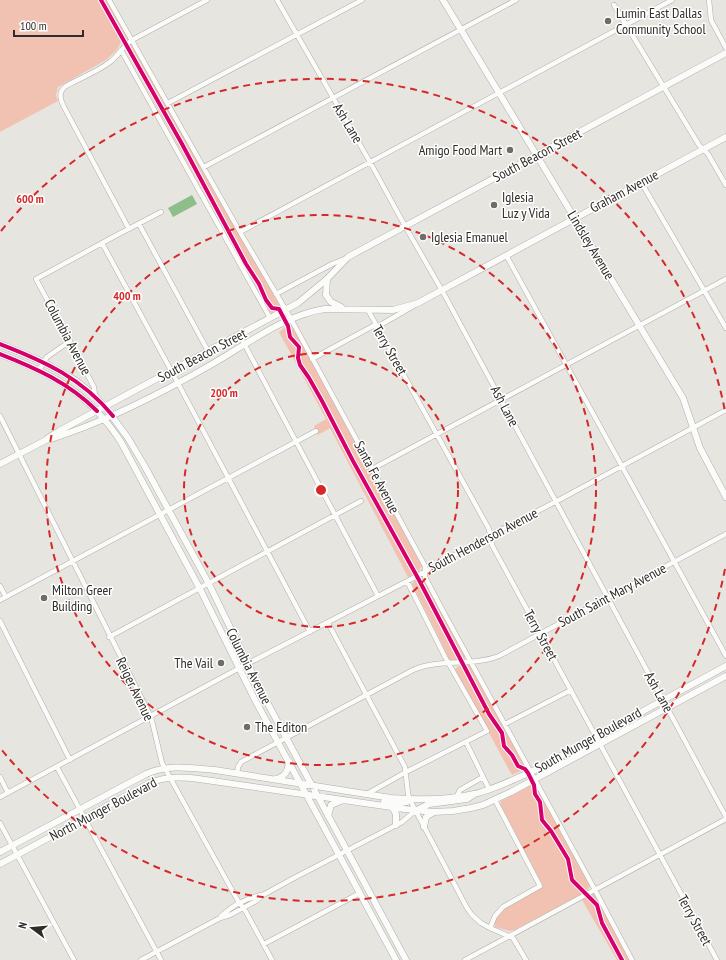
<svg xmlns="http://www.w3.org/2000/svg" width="726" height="960" viewBox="0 0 726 960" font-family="'PT Sans Narrow',sans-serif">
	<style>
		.green { fill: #f1c2b2 }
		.water { fill: #8ebe8a }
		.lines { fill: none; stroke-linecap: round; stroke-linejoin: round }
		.street-casing { stroke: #afaeaa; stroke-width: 5.5 }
		.secondary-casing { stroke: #afaeaa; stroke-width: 7 }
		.street { stroke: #fbfbfa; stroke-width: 4.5 }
		.secondary { stroke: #fbfbfa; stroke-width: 6 }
		.cycleway-casing { stroke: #fff; stroke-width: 6 }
		.cycleway { stroke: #d6006c; stroke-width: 4 }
		.ring { fill: none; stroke: #d62828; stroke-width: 2; stroke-dasharray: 7 5 }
		.poi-dot { fill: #6e6d68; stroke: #fff; stroke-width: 1.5 }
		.labels { text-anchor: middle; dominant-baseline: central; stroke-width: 3; stroke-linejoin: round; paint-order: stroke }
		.poi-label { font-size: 14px; fill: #2d2c28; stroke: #fff; text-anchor: start }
		.street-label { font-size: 14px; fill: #2d2c28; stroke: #fff }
		.centre { fill: #d62828; stroke: #fff; stroke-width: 2 }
		.ring-label { font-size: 12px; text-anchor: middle; font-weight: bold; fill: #d62828; stroke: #fff; stroke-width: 3; stroke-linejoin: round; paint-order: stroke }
	</style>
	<rect width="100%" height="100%" fill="#e7e5e0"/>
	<!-- green -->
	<path class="green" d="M 0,0 L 106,0 L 279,304 C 281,313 285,322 293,328 L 422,566 L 417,573 L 420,578 L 424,579 L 466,656 L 464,660 L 467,665 L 470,665 L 590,886 L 587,891 L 591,895 L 594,894 L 595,895 L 630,960 L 617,960 L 582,900 L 586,898 L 582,894 L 515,930 L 510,931 L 495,927 C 490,910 531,893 543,886 L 500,804 L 501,801 L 531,785 L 523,770 L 512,775 L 509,770 L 455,670 L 457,667 L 461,665 L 458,661 L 451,661 L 448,659 L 443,646 L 412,584 L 415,580 L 413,575 L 408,577 L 330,428 L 318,435 L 314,426 L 326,419 L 279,332 L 286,326 L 278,311 L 272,313 L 270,312 L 121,42 L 116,51 L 106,60 L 58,87 L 56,95 L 58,101 L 0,132 Z"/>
	<!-- water -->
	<path class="water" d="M 192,195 L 197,204 L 173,217 L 168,208 Z"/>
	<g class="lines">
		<!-- street casing -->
		<g class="street-casing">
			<path id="street" d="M 109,0 L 240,232 L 291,319 L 425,566 L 425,577 L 443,611 L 595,890 L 632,960
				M 277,0 L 370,162 L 405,226 L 444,294 L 726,817
				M 709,0 L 711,20 L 726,48
				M 614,5 L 699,145 L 708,154 L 726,185
				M 121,50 L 270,318
				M 168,103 L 362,0
				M 204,167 L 516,0
				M 641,182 L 726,328
				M 139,224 L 208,351
				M 129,229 L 64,107 C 60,99 58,92 66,86 C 80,78 97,72 110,62 C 119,55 123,46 132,40 L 207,0
				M 240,232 L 672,0
				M 102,243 L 180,387 L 310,632
				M 506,255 L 726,656
				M 276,294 L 332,264 L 347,258
				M 368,310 L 489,529 L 492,545 L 717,960
				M 239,334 L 378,596
				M 312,359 L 373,326 L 377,327 L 415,305
				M 39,370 L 47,357 L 70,341
				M 95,396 L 94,387 L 36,279 L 115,236 L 161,212
				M 0,416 L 151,717 L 162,763 L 238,901 L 246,912 L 272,960
				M 372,469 L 726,279
				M 0,586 L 6,597
				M 0,600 L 316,431
				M 0,621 L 70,760
				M 328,623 L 405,767 L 408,794 L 410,800 L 467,908 L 472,915 L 481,923 L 490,928 L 513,938 L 526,960
				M 109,637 L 361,501
				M 505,724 L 571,690
				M 466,742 L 489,789
				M 57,767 L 161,960
				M 237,774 L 238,767 L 241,762 L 413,670 C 440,658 471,667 499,656 L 726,534
				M 0,777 L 8,793
				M 367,794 L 406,772 L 487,731 L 445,657 L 407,581
				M 457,796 L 460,790 L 483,777
				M 0,797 L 247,664 L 417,576 L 491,535 L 557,501 L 726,410
				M 0,823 L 74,960
				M 221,916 C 232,906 247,898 262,895
				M 490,928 L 495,916 L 503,907 L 540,886 L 495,800
				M 264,944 L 360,893
				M 141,960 L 220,918 L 230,915 L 256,901 L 263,895 L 294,878 L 402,822 L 415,811
				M 465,960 L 726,819"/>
		</g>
		<!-- secondary casing -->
		<g class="secondary-casing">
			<path id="secondary" d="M 443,0 L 683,398 L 700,448 L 726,497
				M 327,279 L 326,295 L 331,302 L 341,307
				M 0,344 L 43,362 L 75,380 L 95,396 L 105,407 L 128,438 L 144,465 L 209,584 L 261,691 L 406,960
				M 0,354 C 53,374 89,393 121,442 L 200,589 L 255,700 L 396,960
				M 48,438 L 59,431 L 298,303 L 327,279 L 348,257 L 726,53
				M 0,464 L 46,440 L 51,439 C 108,421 162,393 214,363 C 247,344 287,314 325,309 L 393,310 L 418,303 L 726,137
				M 276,779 C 286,776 288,771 289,761
				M 384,802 L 399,803 L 407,802
				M 392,807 L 396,814 L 396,825
				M 415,811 L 429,804 L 467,799 L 473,795
				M 328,816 L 331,805 L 343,800
				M 424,827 L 426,817 L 434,812
				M 0,852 L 146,774 C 169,764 191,768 215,770 L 391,798 C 416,800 449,800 474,794 C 493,790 514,779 531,772 L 726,666
				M 0,864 L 150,783 C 166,776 182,777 199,779 L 405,809 L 434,812 L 453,811 L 471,808 L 483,805 L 511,792 L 726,676"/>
		</g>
		<!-- street -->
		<use href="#street" class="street"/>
		<!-- secondary -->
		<use href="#secondary" class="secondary"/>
		<!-- cycleway casing -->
		<g class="cycleway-casing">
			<path id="cycleway" d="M 101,0 L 182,144 L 246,264 L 259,284 L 266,300 L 272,308 L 279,309 L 288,326 L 290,337 L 299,347 L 298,358 L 300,365 L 309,378 L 322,401 L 353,461 L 419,580 L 489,714 L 502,733 L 504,746 L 512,755 L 518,766 L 525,769 L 528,773 L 534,785 L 535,794 L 540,802 L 542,820 L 551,831 L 568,859 L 572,880 L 597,905 L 602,923 L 622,960
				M 0,344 C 44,361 82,378 113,416
				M 0,354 C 36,368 69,383 97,411"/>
		</g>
		<!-- cycleway -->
		<use href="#cycleway" class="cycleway"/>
	</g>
	<!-- distance rings -->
	<g class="ring">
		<circle cx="321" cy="490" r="137"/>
		<circle cx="321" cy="490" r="275"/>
		<path d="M725 569A412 412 0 0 1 1 749M1 231A412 412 0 0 1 725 411"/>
	</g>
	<!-- markers -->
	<g class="poi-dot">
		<circle cx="608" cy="21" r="4"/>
		<circle cx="510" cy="150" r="4"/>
		<circle cx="494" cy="205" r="4"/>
		<circle cx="423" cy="237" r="4"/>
		<circle cx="44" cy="598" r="4"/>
		<circle cx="221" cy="663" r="4"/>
		<circle cx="247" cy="727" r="4"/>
	</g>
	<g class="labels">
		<!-- poi labels -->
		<g class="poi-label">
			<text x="616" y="13">Lumin East Dallas<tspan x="616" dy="16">Community School</tspan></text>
			<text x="502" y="150" text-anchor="end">Amigo Food Mart</text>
			<text x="502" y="197">Iglesia<tspan x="502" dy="16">Luz y Vida</tspan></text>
			<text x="431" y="237">Iglesia Emanuel</text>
			<text x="52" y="590">Milton Greer<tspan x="52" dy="16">Building</tspan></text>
			<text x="213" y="663" text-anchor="end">The Vail</text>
			<text x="255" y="727">The Editon</text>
		</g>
		<!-- street labels -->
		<g class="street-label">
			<text transform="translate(348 123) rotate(59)">Ash Lane</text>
			<text transform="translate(537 155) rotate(-28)">South Beacon Street</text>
			<text transform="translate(624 191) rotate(-28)">Graham Avenue</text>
			<text transform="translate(591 245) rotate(59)">Lindsley Avenue</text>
			<text transform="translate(68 337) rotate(62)">Columbia Avenue</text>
			<text transform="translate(390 350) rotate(60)">Terry Street</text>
			<text transform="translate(202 355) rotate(-28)">South Beacon Street</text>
			<text transform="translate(505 406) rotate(62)">Ash Lane</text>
			<text transform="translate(377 477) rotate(62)">Santa Fe Avenue</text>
			<text transform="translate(483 540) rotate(-28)">South Henderson Avenue</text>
			<text transform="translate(612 595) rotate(-28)">South Saint Mary Avenue</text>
			<text transform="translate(541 635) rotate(61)">Terry Street</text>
			<text transform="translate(249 666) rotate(63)">Columbia Avenue</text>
			<text transform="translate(135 689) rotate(64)">Reiger Avenue</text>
			<text transform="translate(659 692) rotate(61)">Ash Lane</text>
			<text transform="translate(588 740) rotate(-29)">South Munger Boulevard</text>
			<text transform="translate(103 809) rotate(-28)">North Munger Boulevard</text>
			<text transform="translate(695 920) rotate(61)">Terry Street</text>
		</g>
	</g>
	<circle cx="321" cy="490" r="6" class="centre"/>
	<g class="ring-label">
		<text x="30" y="203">600 m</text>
		<text x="127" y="300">400 m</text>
		<text x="224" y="397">200 m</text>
	</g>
	<!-- north arrow -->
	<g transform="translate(32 928) rotate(286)" stroke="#ffffff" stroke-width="3" paint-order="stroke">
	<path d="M0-3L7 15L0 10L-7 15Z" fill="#2d2c28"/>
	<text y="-6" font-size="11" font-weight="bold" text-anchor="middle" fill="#2d2c28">N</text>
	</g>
	<!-- scale -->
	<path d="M14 30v6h69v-6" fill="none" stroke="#2d2c28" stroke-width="2"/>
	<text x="20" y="30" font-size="12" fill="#2d2c28" stroke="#ffffff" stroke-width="3" paint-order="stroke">100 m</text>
</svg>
